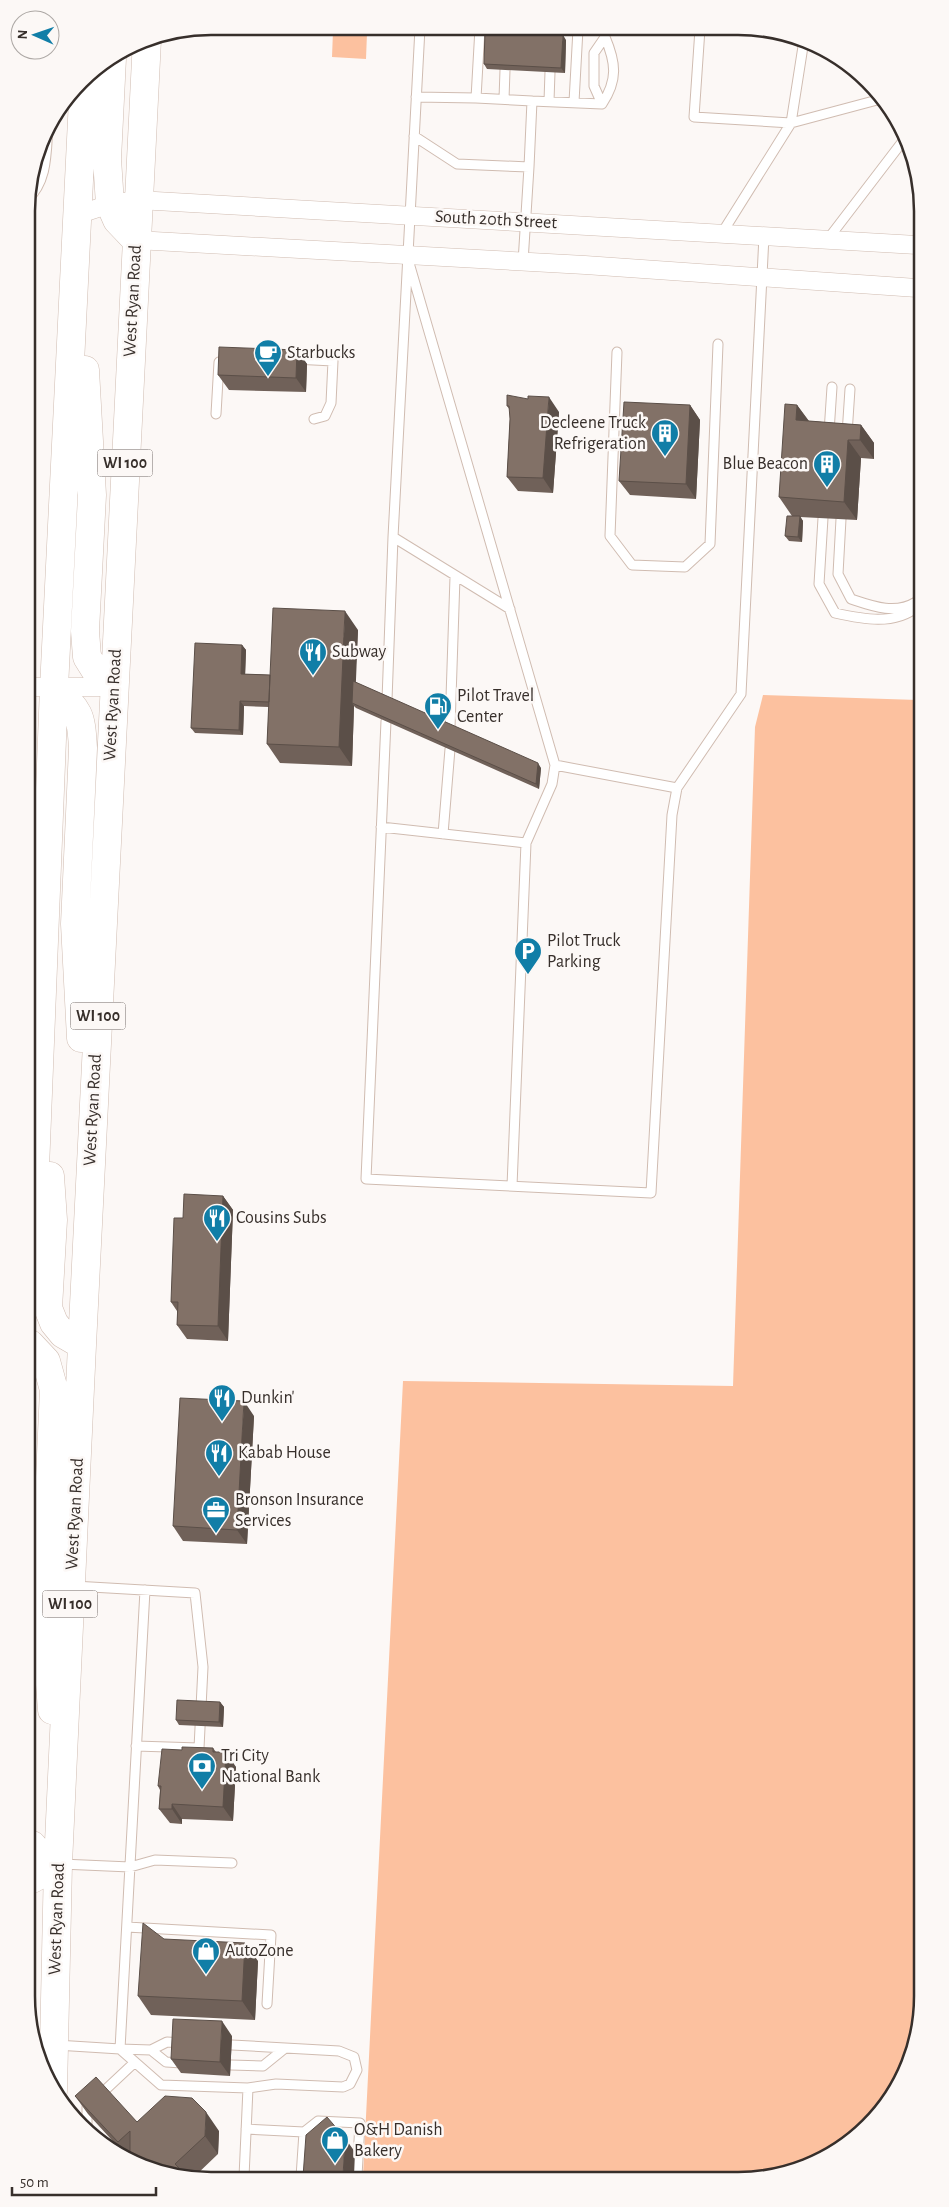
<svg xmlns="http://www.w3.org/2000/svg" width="949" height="2207" viewBox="0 0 949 2207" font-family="'Alegreya Sans',sans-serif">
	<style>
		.green { fill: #fcc19f }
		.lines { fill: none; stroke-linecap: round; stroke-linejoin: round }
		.lane-casing { stroke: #d0bcb1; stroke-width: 11 }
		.street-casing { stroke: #d0bcb1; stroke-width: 19 }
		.primary-casing { stroke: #d0bcb1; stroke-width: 29 }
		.lane { stroke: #fff; stroke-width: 9 }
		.street { stroke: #fff; stroke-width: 18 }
		.primary { stroke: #fff; stroke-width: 28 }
		.wall { fill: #706159 }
		.shaded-wall { fill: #5b4f48 }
		.building { fill: #827167; stroke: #5b4f48 }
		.labels { text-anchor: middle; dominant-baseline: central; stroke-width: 5; stroke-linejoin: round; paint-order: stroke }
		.shield { fill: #fcf8f6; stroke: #726b68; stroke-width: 1 }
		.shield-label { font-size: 16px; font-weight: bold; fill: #372f2b }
		.street-label { font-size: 18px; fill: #372f2b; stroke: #fcf8f6 }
		.poi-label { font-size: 18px; fill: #372f2b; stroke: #fcf8f6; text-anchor: start }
		.rim { fill: none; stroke: #372f2b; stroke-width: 2.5 }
	</style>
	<rect width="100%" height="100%" fill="#fcf8f6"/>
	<!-- green -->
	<path class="green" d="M 333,31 L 367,33 L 366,59 L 332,57 Z
		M 763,695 L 918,700 L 922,2008 L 909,2067 L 877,2118 L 831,2156 L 786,2175 L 363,2176 L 403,1381 L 733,1386 L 755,727 Z"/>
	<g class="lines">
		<!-- lane casing -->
		<g class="lane-casing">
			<path id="lane" d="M 700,29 L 694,117 L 791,123 L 804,40
				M 506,36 L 507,28
				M 552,39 L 553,28
				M 416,97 L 476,98 L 480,28
				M 476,98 L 532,101
				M 504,99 L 505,70
				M 549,101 L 550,72
				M 574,102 L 578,29
				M 414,136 L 457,164 L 529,167 L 523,262
				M 529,167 L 532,101 L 602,104 L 594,86 L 594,53 L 605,37 C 616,63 618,80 602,104
				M 27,200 C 48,181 46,152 48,126
				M 722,233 L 791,123 L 881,99 L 881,96
				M 828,239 L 906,137
				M 407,256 L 555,765 L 552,784 L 526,843 L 512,1186
				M 617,352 L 610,536 L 632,565 L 685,567 L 710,544 L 718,344
				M 294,359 L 333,361 L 331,403 L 325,416 L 314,419
				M 216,414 L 219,362
				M 829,432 L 832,387
				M 847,434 L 850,389
				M 823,518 L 819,584 L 835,613 C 862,619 895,626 918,606
				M 841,519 L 838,574 L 851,599 C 872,606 895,615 916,602
				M 393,537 L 510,609
				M 387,700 L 393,537 L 420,28
				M 386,721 L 366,1179 L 651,1193 L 672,815 L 677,788 L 741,694 L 764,236
				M 450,728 L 455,577
				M 555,765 L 677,788
				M 381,827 L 526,843
				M 443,834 L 450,749
				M 74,1586 L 195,1593 L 203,1667 L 199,1748 L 136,1746
				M 145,1590 L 120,2049 L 151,2050 L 167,2042 L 182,2043
				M 61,1864 L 130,1867 L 155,1860 L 232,1863
				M 127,1927 L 271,1935 L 267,2004
				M 56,2045 L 120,2049 L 161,2085 L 248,2088 L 276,2084 L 343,2087 L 350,2084 L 357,2070 L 354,2057 L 339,2051 L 232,2045
				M 151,2050 L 166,2062 L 182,2063
				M 231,2065 L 263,2066 L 284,2049
				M 246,2129 L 304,2132 L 301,2177
				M 87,2132 L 87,2107 L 135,2062
				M 304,2132 L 318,2121 L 360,2123 L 357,2176
				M 244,2177 L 248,2088"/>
		</g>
		<!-- street casing -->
		<g class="street-casing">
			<path id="street" d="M 77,215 L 110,204 L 138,200 L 917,245
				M 136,240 L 585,265 L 917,288
				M 28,687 L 114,687"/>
		</g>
		<!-- primary casing -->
		<g class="primary-casing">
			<path id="primary" d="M 112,58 L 107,159 L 110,204 L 117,220 L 136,240
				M 85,370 L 92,495 L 85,631 L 87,657 L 97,673 L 114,687
				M 54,688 C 80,711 81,714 83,748 L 75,924 L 81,1038
				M 50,1176 L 53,1220 L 48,1308 L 54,1323 L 63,1334 L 82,1345
				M 30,1295 L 54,688 L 84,79
				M 30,1344 L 46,1361 L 54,1390 L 44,1608 L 52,1710
				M 32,1845 L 39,1853 L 58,1864
				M 32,1879 L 58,1864
				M 53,2091 L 58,1864 L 82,1345 L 147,39"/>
		</g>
		<!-- lane -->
		<use href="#lane" class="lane"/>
		<!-- street -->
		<use href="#street" class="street"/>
		<!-- primary -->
		<use href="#primary" class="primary"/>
	</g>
	<!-- wall -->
	<path class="wall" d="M 566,40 L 565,73 L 487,69 L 484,64 Z
		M 297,350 L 307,364 L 306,392 L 229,390 L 218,375 Z
		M 690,405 L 700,420 L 696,499 L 630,495 L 619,481 Z
		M 797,405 L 809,421 L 861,425 L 874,443 L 874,459 L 861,458 L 857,520 L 800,517 L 803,521 L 802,542 L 789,541 L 785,536 L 792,516 L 779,497 Z
		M 507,406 L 559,412 L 553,493 L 518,491 L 507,477 L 510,419 L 510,410 Z
		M 358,630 L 355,682 L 541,768 L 539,789 L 356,708 L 354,706 L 352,766 L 280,763 L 267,744 L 269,707 L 244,706 L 243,735 L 195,733 L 191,728 L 242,645 L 246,650 L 245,674 L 270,675 Z
		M 223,1196 L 233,1210 L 228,1341 L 187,1339 L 177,1325 L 177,1311 L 171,1302 L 183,1218 Z
		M 254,1416 L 247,1544 L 183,1541 L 173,1526 Z
		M 220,1702 L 224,1707 L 223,1727 L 179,1725 L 176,1720 Z
		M 213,1748 L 216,1752 L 236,1767 L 233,1821 L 182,1819 L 182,1824 L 170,1823 L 159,1809 L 160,1790 L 158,1786 L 182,1750 Z
		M 164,1939 L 258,1961 L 255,2020 L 151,2015 L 138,1996 Z
		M 232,2036 L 230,2076 L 181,2073 L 171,2059 Z
		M 75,2096 L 137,2122 L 219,2131 L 218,2154 L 194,2177 L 175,2177 L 139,2165 L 134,2158 L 131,2161 L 88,2114 Z"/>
	<!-- shaded-wall -->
	<path class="shaded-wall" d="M 563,35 L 566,40 L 565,73 L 561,68 Z
		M 297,350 L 307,364 L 306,392 L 296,378 Z
		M 549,397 L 559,412 L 553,493 L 543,478 Z
		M 690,405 L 700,420 L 696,499 L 686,484 Z
		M 797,405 L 810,423 L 796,420 Z
		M 861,425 L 874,443 L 874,459 L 860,440 Z
		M 848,440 L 861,458 L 857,520 L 844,502 Z
		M 800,516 L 803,521 L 802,542 L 798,537 Z
		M 345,611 L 358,630 L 355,704 L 352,703 L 354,706 L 352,766 L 339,747 Z
		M 242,645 L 246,650 L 245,679 L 241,674 Z
		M 240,701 L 244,706 L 243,735 L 239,730 Z
		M 538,763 L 541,768 L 539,789 L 536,784 Z
		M 223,1196 L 233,1210 L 228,1341 L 218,1326 Z
		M 244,1401 L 254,1416 L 247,1544 L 237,1530 Z
		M 220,1702 L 224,1707 L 223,1727 L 219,1722 Z
		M 226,1752 L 236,1767 L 233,1821 L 223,1807 Z
		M 172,1804 L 182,1819 L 182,1824 L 172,1809 Z
		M 245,1943 L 258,1961 L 255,2020 L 242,2001 Z
		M 222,2021 L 232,2036 L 230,2076 L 220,2062 Z
		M 206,2112 L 219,2131 L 218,2154 L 205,2136 Z
		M 345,2138 L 355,2152 L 354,2176 L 343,2177 Z"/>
	<!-- building -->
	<path class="building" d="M 485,31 L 563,35 L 561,68 L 484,64 Z
		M 219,347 L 297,350 L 296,378 L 218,375 Z
		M 507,395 L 528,399 L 528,396 L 549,397 L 543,478 L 507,477 L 510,419 L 509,406 L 507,406 Z
		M 624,402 L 690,405 L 686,484 L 619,481 Z
		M 785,404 L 797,405 L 796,420 L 861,425 L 860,440 L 848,440 L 844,502 L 779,497 Z
		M 787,516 L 800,516 L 798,537 L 785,536 Z
		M 273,608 L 345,611 L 339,747 L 267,744 Z
		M 195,643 L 242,645 L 241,674 L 270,675 L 269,702 L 240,701 L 239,730 L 191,728 Z
		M 353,681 L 538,763 L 536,784 L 352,703 Z
		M 184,1194 L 223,1196 L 218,1326 L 177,1325 L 178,1302 L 171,1302 L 174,1218 L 183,1218 Z
		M 180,1398 L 244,1401 L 237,1530 L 173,1526 Z
		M 177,1700 L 220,1702 L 219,1722 L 176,1720 Z
		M 182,1747 L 213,1748 L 213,1752 L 226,1752 L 223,1807 L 172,1804 L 172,1809 L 159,1809 L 161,1786 L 158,1786 L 162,1749 L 182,1750 Z
		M 143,1923 L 164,1939 L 245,1943 L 242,2001 L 138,1996 Z
		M 173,2019 L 222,2021 L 220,2062 L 171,2059 Z
		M 96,2077 L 137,2122 L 165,2096 L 192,2098 L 206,2112 L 205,2136 L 175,2164 L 188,2177 L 175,2177 L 161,2172 L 162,2171 L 143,2166 L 130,2151 L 130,2131 L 118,2142 L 75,2096 Z
		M 327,2117 L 345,2138 L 343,2177 L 303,2177 L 306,2135 Z"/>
	<!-- icons -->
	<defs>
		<g id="cafe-pin" transform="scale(1.4375)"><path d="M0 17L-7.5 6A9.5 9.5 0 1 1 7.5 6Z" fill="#117ea7" stroke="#fcf8f6"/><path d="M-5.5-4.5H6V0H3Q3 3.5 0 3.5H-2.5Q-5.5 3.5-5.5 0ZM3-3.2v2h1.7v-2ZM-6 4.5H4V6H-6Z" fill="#fff"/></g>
		<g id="building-pin" transform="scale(1.4375)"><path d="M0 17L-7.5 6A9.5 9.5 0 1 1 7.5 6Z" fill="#117ea7" stroke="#fcf8f6"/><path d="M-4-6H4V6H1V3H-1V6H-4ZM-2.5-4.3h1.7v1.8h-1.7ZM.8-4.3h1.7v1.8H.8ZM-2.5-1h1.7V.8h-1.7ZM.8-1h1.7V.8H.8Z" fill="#fff"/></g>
		<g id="restaurant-pin" transform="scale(1.4375)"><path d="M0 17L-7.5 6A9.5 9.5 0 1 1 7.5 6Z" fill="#117ea7" stroke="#fcf8f6"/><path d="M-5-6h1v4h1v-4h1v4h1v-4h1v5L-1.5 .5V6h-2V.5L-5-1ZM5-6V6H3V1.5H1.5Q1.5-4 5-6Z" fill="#fff"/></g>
		<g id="fuel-pin" transform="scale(1.4375)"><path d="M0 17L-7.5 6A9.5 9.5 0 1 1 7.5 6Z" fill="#117ea7" stroke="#fcf8f6"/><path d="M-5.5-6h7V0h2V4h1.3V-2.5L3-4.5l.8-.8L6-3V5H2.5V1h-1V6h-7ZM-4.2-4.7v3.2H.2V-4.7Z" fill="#fff"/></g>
		<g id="parking-pin" transform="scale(1.4375)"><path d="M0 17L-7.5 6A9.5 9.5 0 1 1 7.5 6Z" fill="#117ea7" stroke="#fcf8f6"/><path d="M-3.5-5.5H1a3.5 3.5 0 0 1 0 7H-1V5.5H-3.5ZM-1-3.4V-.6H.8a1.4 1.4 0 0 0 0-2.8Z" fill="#fff"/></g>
		<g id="office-pin" transform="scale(1.4375)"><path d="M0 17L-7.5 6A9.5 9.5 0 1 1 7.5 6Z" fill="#117ea7" stroke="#fcf8f6"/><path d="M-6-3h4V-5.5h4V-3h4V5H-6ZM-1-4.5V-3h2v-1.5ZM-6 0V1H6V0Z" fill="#fff"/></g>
		<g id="bank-pin" transform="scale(1.4375)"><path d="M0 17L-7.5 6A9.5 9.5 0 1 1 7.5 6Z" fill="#117ea7" stroke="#fcf8f6"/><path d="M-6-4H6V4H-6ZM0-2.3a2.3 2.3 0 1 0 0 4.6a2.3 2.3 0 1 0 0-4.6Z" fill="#fff"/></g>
		<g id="shop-pin" transform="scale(1.4375)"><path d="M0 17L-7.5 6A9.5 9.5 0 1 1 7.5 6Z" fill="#117ea7" stroke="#fcf8f6"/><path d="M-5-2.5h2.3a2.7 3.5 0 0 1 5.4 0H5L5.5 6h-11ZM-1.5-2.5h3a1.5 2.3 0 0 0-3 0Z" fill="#fff"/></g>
	</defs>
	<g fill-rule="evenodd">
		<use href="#cafe-pin" x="268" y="353"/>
		<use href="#building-pin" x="665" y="433"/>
		<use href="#building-pin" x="827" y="464"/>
		<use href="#restaurant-pin" x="313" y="652"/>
		<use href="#fuel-pin" x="438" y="706"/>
		<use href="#parking-pin" x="528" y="951"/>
		<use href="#restaurant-pin" x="217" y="1218"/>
		<use href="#restaurant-pin" x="222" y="1398"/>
		<use href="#restaurant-pin" x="219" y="1453"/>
		<use href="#office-pin" x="216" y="1510"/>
		<use href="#bank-pin" x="202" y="1766"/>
		<use href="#shop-pin" x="206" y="1951"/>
		<use href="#shop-pin" x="335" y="2140"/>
	</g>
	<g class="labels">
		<!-- shield labels -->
		<g class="shield">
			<rect x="97.5" y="449.5" width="55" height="27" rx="4"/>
			<rect x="70.5" y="1002.5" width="55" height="27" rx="4"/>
			<rect x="42.5" y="1590.5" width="55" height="27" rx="4"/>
		</g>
		<g class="shield-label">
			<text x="125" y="463">WI 100</text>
			<text x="98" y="1016">WI 100</text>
			<text x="70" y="1604">WI 100</text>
		</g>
		<!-- street labels -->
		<g class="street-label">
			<text transform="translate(496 220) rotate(3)">South 20th Street</text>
			<text transform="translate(133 301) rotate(-87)">West Ryan Road</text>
			<text transform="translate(113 705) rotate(-87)">West Ryan Road</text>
			<text transform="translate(93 1110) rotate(-87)">West Ryan Road</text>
			<text transform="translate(75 1514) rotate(-87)">West Ryan Road</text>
			<text transform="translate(57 1919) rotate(-88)">West Ryan Road</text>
		</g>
		<!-- poi labels -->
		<g class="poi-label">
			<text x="287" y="353">Starbucks</text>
			<text x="646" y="423" text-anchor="end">Decleene Truck<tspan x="646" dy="21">Refrigeration</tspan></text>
			<text x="808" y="464" text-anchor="end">Blue Beacon</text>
			<text x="332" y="652">Subway</text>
			<text x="457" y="696">Pilot Travel<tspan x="457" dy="21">Center</tspan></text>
			<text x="547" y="941">Pilot Truck<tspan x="547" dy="21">Parking</tspan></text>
			<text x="236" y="1218">Cousins Subs</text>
			<text x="241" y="1398">Dunkin'</text>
			<text x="238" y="1453">Kabab House</text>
			<text x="235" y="1500">Bronson Insurance<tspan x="235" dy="21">Services</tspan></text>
			<text x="221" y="1756">Tri City<tspan x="221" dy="21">National Bank</tspan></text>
			<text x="225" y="1951">AutoZone</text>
			<text x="354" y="2130">O&amp;H Danish<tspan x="354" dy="21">Bakery</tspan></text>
		</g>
	</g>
	<!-- crop -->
	<path d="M0 0H949V2207H0ZM211 35H738A176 176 0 0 1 914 211V1996A176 176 0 0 1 738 2172H211A176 176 0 0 1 35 1996V211A176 176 0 0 1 211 35Z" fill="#fcf8f6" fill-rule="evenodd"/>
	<path class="rim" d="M211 35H738A176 176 0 0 1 914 211V1996A176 176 0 0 1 738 2172H211A176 176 0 0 1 35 1996V211A176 176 0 0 1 211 35Z"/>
	<!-- north arrow -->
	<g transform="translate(35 35) rotate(272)"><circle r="24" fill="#fcf8f6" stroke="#ada8a5"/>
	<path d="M0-4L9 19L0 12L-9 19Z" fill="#117ea7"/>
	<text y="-8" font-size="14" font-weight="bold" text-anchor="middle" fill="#372f2b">N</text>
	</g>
	<!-- scale -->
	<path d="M12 2187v8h144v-8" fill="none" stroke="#372f2b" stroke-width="2.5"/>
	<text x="20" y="2187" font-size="15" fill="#372f2b" stroke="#fcf8f6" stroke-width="4" paint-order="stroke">50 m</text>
</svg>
